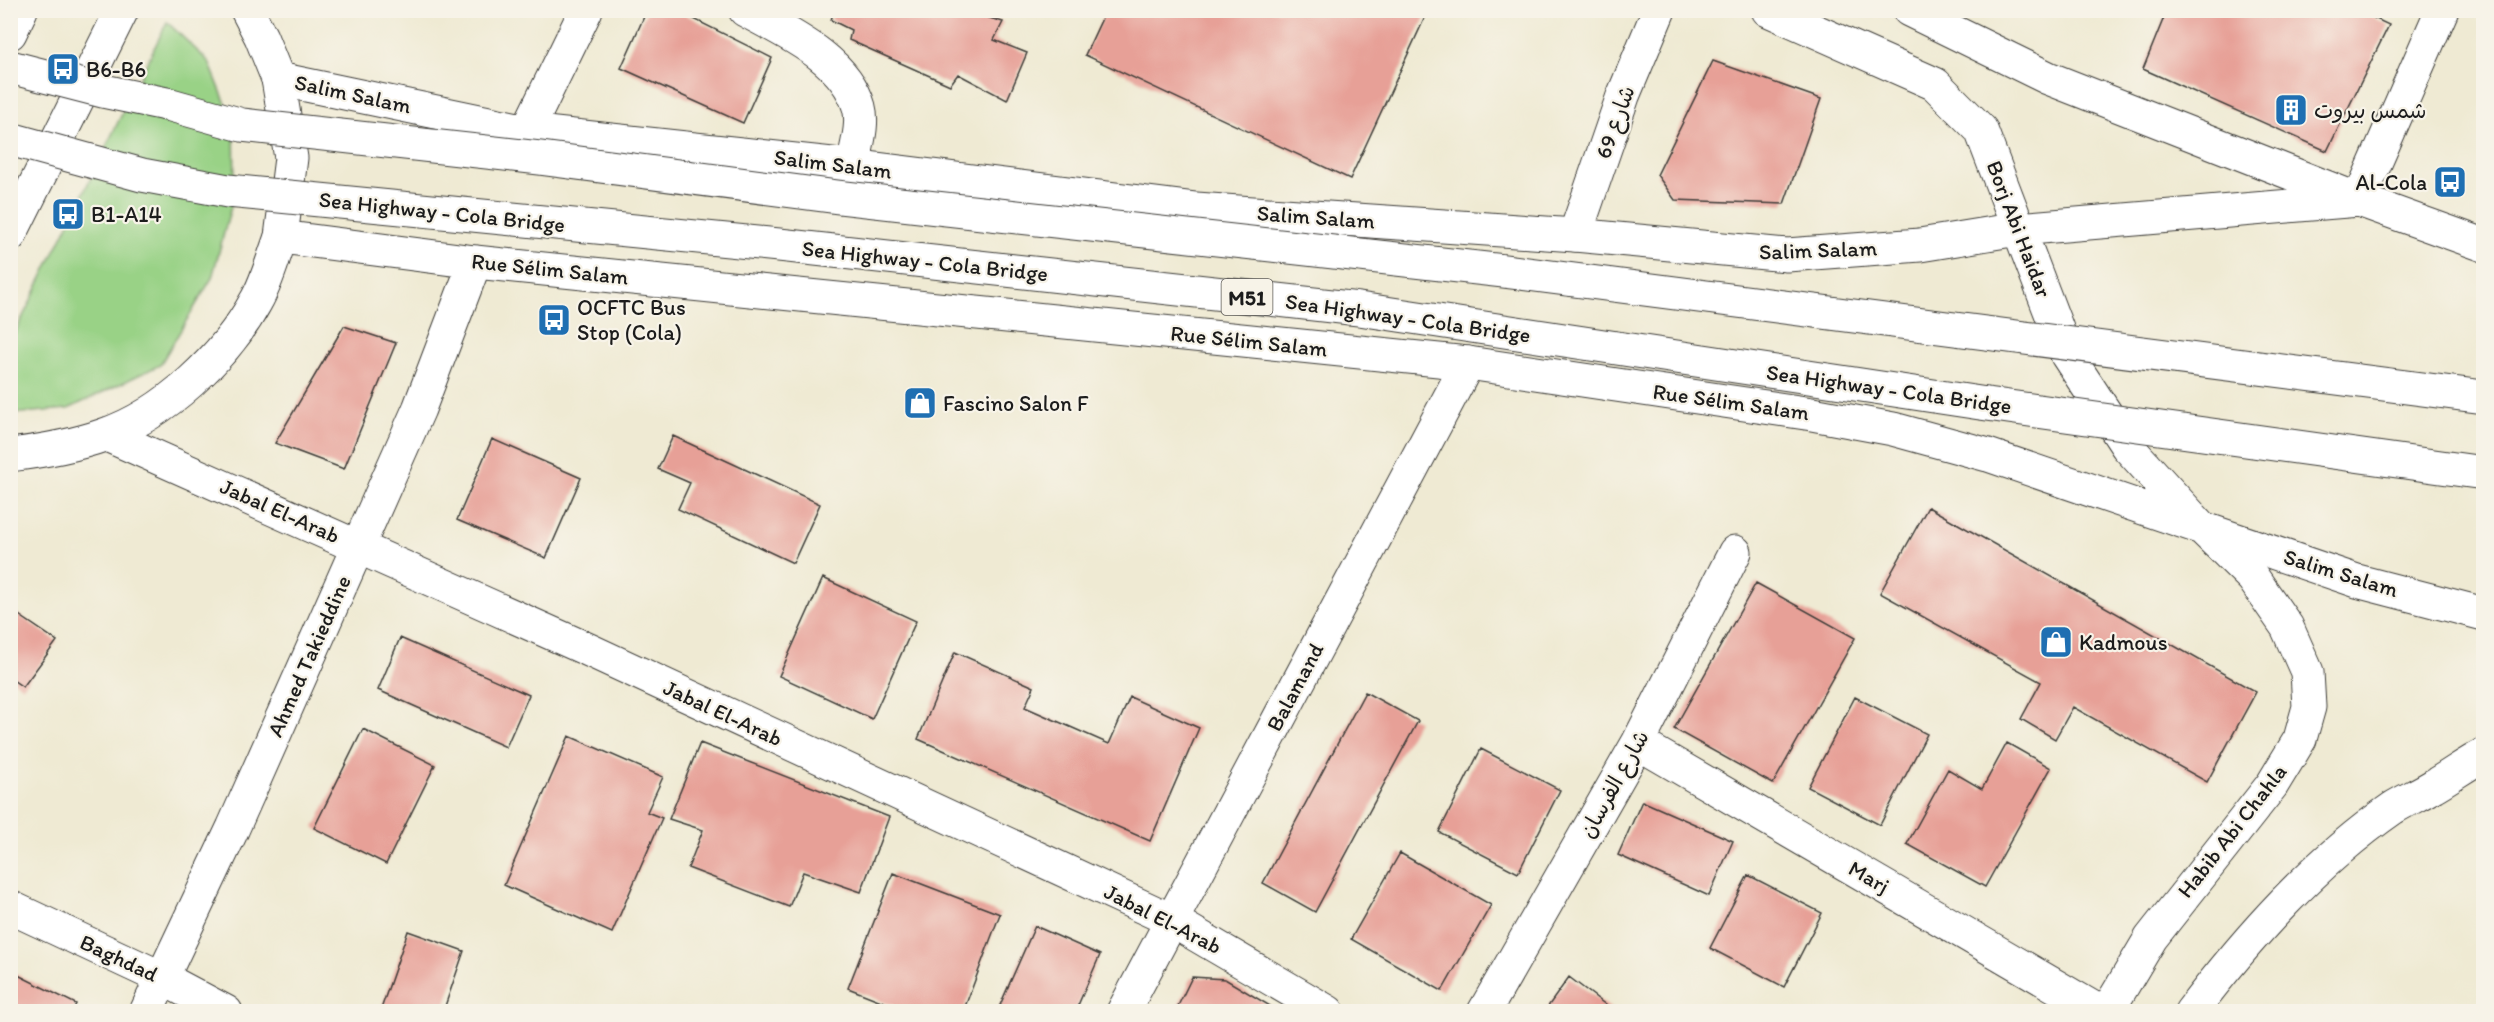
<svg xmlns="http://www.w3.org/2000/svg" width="2494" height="1022" viewBox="0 0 2494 1022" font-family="Itim,'Playpen Sans Arabic',sans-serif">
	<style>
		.green { fill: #99d286; stroke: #5a7751; stroke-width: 1.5 }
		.building { fill: #e7a097 }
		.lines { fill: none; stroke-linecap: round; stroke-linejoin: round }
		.minor-casing { stroke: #3c3b37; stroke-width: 35 }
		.major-casing { stroke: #3c3b37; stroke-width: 35 }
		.highway-casing { stroke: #3c3b37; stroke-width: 35 }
		.minor { stroke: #fff; stroke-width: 33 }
		.major { stroke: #fff; stroke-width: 33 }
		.highway { stroke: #fff; stroke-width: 33 }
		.highway-bridge-casing { stroke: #3c3b37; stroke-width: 35; stroke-linecap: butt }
		.highway-bridge { stroke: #fff; stroke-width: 33 }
		.labels { text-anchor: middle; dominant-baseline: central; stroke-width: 4.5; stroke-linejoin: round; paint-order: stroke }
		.shield { fill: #f7f3e8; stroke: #5e5c59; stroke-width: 1.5 }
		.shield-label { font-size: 21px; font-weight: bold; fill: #1c1c1c }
		.poi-label { font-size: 22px; fill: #1c1c1c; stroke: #f7f3e8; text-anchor: start }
		.street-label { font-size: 22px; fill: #1c1c1c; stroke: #f7f3e8 }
	</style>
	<rect width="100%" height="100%" fill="#f7f3e8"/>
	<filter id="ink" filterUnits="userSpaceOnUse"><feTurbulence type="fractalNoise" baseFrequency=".0167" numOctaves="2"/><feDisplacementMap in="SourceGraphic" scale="12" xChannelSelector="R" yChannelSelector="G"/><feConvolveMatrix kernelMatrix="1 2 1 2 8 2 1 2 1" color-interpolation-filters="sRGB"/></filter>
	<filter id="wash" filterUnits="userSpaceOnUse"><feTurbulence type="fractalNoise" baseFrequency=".008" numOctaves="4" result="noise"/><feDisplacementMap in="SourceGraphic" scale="24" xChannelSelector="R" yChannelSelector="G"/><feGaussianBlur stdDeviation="1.35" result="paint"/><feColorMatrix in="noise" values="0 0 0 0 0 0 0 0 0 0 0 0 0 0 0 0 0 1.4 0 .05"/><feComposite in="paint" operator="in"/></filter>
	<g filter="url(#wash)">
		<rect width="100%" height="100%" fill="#efead3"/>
		<!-- green -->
		<path class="green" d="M 167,22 L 209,62 L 234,124 L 235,192 L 212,278 L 160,365 L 68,409 L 11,414 L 10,343 Z"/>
		<g id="blocks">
			<!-- building -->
			<path class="building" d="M 647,10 L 676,10 L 772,58 L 743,123 L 621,68 Z
				M 834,10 L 988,10 L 986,17 L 1003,22 L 994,40 L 1027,53 L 1007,100 L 958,74 L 950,85 L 849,40 L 851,30 L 831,20 Z
				M 1106,10 L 1416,10 L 1426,15 L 1350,179 L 1085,55 Z
				M 2167,10 L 2357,10 L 2389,25 L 2327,151 L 2143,69 Z
				M 1713,61 L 1821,99 L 1784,204 L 1675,200 L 1657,175 Z
				M 344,326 L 396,343 L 344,469 L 275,443 Z
				M 673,436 L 820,504 L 793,563 L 678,509 L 690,483 L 658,469 Z
				M 492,439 L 581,478 L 546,558 L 457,520 Z
				M 1928,507 L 2256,692 L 2207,782 L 2073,707 L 2055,739 L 2021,719 L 2041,682 L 1880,593 Z
				M 823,578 L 916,621 L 872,719 L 779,676 Z
				M 1756,583 L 1855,638 L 1773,784 L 1674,729 Z
				M 10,609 L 57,641 L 23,687 L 10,678 Z
				M 400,638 L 529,695 L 506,747 L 378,690 Z
				M 955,652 L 1034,687 L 1025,707 L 1109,744 L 1130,697 L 1199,728 L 1150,841 L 918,739 Z
				M 1365,692 L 1418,721 L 1315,912 L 1263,883 Z
				M 1855,697 L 1927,734 L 1880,825 L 1808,787 Z
				M 363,729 L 435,765 L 386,864 L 314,828 Z
				M 569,736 L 663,777 L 647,812 L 662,818 L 612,933 L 504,885 Z
				M 700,743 L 889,817 L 861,892 L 803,872 L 789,907 L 688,868 L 703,830 L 669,819 Z
				M 2007,743 L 2051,768 L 1985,887 L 1907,844 L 1948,769 L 1982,789 Z
				M 1481,749 L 1560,790 L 1518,873 L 1439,832 Z
				M 1642,801 L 1733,841 L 1709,896 L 1618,855 Z
				M 1400,853 L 1491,905 L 1442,991 L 1351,939 Z
				M 893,873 L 1000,914 L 963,1012 L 909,1012 L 848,988 Z
				M 1748,875 L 1822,913 L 1784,987 L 1710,948 Z
				M 1035,926 L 1100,955 L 1075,1012 L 997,1012 Z
				M 408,931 L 464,951 L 443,1012 L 380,1012 Z
				M 10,971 L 76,1004 L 72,1012 L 10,1012 Z
				M 1192,977 L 1225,979 L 1280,1012 L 1175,1012 Z
				M 1569,977 L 1615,1012 L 1544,1012 Z"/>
		</g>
	</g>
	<g filter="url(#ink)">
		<use href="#blocks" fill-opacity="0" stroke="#3c3b37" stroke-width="1.5"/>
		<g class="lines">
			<!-- minor casing -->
			<g class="minor-casing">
				<path id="minor" d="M 745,10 C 786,33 845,58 859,107 C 864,125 856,148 853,166
					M 527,131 L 586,10
					M 2359,200 L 2442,10
					M 1575,235 L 1623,96 L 1659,10
					M 107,435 L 589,650 L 1171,920 L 1328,1012
					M 1638,743 L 2100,1012
					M 10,907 L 164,979 L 226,1012
					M 146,1012 L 233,828 L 419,409 L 475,262
					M 1123,1012 L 1468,363
					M 1484,1012 L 1638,743 L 1735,552"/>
			</g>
			<!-- major casing -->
			<g class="major-casing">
				<path id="major" d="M 1768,10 L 1935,84 L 1981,130 L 2067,355 L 2127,446 L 2201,527 L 2253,578 L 2287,627 L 2307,672 L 2309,707 L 2300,739 L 2272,785 L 2151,938 L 2107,1012
					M 1909,10 L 2048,78 L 2359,200 L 2484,245
					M 2359,200 L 2018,229 L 1920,245 L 1787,255 L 1575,235 L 1196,209 L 853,166 L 527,131 L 278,79 L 291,158 L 281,237 L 475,262 L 1468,363 L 1812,414 L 1893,429 L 1988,455 L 2357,581 L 2484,614
					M 2191,1012 C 2249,936 2314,863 2393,808 C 2406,800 2420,794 2433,786 C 2451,776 2466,764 2484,755"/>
			</g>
			<!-- highway casing -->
			<g class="highway-casing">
				<path id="highway" d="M 247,10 L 261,37 L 278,79
					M 10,33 L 21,10
					M 10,235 L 122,10
					M 10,455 C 43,451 73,446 104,435 C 164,415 226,356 256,301 C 267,282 273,258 281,237"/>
			</g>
			<!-- minor -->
			<use href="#minor" class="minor"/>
			<!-- major -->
			<use href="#major" class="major"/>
			<!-- highway -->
			<use href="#highway" class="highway"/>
			<!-- highway-bridge casing -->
			<g class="highway-bridge-casing">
				<path id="highway-bridge" d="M 10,67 L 103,91 L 171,105 L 242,125 L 540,158 L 838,197 L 1504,271 L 2484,397
					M 10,139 L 142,175 L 228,191 L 779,245 L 1359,309 L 1980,403 L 2484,473"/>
			</g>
			<!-- highway-bridge -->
			<use href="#highway-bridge" class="highway-bridge"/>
		</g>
	</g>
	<!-- icons -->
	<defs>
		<g id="bus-square" transform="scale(1.725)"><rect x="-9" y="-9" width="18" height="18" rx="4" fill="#1f6fb2" stroke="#f7f3e8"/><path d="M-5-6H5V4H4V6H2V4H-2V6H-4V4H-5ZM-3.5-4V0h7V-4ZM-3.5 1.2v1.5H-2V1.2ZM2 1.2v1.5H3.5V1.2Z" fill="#fff"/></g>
		<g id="building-square" transform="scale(1.725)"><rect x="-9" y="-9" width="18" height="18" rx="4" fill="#1f6fb2" stroke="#f7f3e8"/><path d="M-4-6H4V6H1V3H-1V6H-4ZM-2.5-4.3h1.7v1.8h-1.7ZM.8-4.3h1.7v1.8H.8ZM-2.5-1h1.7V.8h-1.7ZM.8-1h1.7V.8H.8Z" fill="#fff"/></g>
		<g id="shop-square" transform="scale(1.725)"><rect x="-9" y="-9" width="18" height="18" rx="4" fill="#1f6fb2" stroke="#f7f3e8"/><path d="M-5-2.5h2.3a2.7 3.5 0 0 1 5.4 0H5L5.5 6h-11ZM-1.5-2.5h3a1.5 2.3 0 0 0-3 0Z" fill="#fff"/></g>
	</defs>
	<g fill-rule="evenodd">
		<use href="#bus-square" x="63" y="69"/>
		<use href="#building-square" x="2291" y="110"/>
		<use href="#bus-square" x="2450" y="182"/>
		<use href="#bus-square" x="68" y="214"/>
		<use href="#bus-square" x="554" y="320"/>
		<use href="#shop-square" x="920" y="403"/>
		<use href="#shop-square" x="2056" y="642"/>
	</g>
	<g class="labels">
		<!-- shield labels -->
		<rect class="shield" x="1221.5" y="279" width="51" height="36" rx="4.5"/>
		<g class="shield-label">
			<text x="1247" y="297">M51</text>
		</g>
		<!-- poi labels -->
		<g class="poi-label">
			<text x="86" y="69">B6-B6</text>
			<text x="2314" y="110">شمس بيروت</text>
			<text x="2427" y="182" text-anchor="end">Al-Cola</text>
			<text x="91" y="214">B1-A14</text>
			<text x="577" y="307">OCFTC Bus<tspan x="577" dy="25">Stop (Cola)</tspan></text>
			<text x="943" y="403">Fascino Salon F</text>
			<text x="2079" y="642">Kadmous</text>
		</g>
		<!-- street labels -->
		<g class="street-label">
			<text transform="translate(353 94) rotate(12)">Salim Salam</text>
			<text transform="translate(1615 122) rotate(-70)">شارع 69</text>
			<text transform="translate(833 164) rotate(7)">Salim Salam</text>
			<text transform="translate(442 212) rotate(6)">Sea Highway - Cola Bridge</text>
			<text transform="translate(1316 217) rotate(4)">Salim Salam</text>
			<text transform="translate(2019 229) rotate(69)">Borj Abi Haidar</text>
			<text transform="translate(1818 250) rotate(-2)">Salim Salam</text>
			<text transform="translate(925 261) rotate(6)">Sea Highway - Cola Bridge</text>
			<text transform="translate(550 269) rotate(6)">Rue Sélim Salam</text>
			<text transform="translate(1408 318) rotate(8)">Sea Highway - Cola Bridge</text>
			<text transform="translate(1249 341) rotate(6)">Rue Sélim Salam</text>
			<text transform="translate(1889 389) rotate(8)">Sea Highway - Cola Bridge</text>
			<text transform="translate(1731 402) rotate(8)">Rue Sélim Salam</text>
			<text transform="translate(280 511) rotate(24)">Jabal El-Arab</text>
			<text transform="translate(2341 573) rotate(17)">Salim Salam</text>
			<text transform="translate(309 656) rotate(-66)">Ahmed Takieddine</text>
			<text transform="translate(1295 687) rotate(-62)">Balamand</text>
			<text transform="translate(723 713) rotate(25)">Jabal El-Arab</text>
			<text transform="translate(1614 784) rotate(-61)">شارع الفرسان</text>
			<text transform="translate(2232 831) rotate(-52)">Habib Abi Chahla</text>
			<text transform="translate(1869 877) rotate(30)">Marj</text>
			<text transform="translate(1163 919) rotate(27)">Jabal El-Arab</text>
			<text transform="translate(119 958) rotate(25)">Baghdad</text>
		</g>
	</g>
	<!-- margin -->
	<rect width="2494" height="1022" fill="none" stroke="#f7f3e8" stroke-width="36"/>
</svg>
